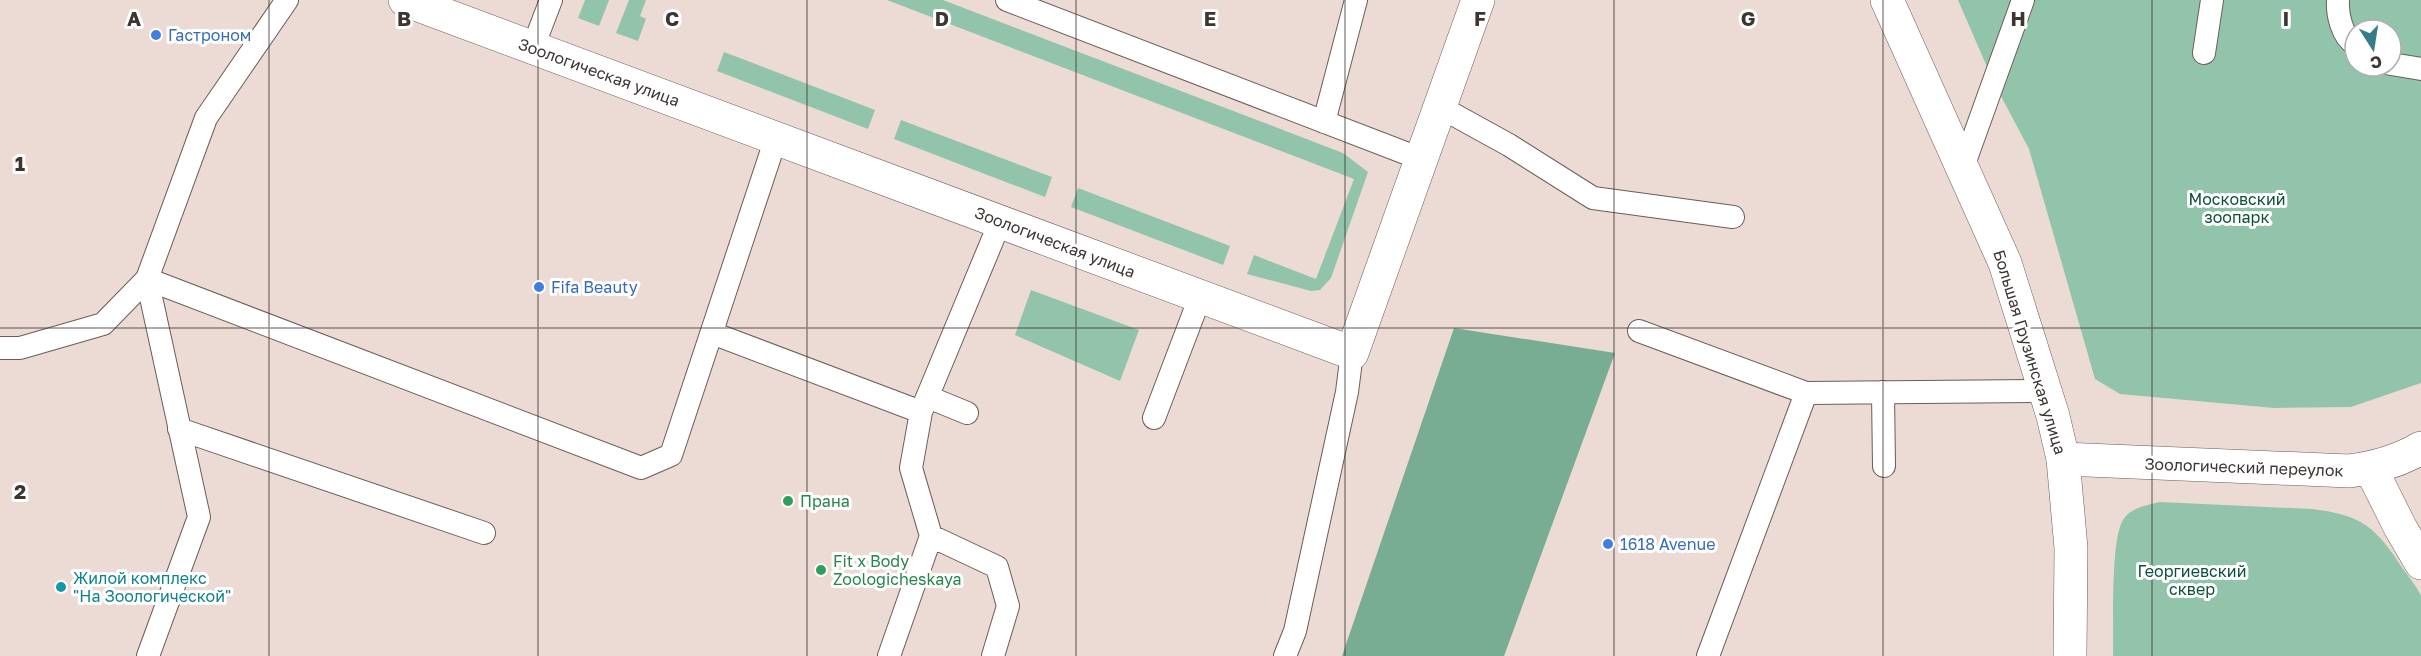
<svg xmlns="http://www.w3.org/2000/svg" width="2421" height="656" viewBox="0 0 2421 656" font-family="'Golos Text',sans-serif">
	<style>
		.green { fill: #92c4ac; fill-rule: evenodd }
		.forest { fill: #78ad94 }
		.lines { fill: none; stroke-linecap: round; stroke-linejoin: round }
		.service-casing { stroke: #6b5d56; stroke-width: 24 }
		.minor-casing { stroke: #6b5d56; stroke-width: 34 }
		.secondary-casing { stroke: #6b5d56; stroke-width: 34 }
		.service { stroke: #fff; stroke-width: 22 }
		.minor { stroke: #fff; stroke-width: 33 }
		.secondary { stroke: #fff; stroke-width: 33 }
		.grid { fill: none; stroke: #3c3532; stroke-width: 1.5; stroke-opacity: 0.55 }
		.shop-dot { fill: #3f7fe0; stroke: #fff; stroke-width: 2 }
		.leisure-dot { fill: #2e9e5b; stroke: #fff; stroke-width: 2 }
		.culture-dot { fill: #0f9aa8; stroke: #fff; stroke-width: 2 }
		.labels { text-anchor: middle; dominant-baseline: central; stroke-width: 6; stroke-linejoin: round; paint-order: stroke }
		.shop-label { font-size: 16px; fill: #366cbe; stroke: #fff; text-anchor: start }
		.street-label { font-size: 16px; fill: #3c3532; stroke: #fff }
		.park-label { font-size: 16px; fill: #0b5038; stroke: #fff }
		.leisure-label { font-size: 16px; fill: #27864d; stroke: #fff; text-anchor: start }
		.culture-label { font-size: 16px; fill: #0d838f; stroke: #fff; text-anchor: start }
		.grid-label { font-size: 20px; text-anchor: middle; font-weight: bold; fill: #3c3532; stroke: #fff; stroke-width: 6; stroke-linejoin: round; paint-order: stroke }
	</style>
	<rect width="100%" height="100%" fill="#ecdbd4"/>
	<!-- green -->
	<path class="green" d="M 585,0 L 609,0 L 599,26 L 578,18 Z
		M 629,0 L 646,0 L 640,16 L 646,19 L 638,41 L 616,33 Z
		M 887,0 L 943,0 L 1343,153 L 1368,172 L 1331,278 L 1320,290 L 1311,291 L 1247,274 L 1254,255 L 1316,279 L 1354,179 Z
		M 1958,0 L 2421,0 L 2421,383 L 2351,407 L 2274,408 L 2120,394 L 2095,379 L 2029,149 L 1994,83 ZM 2355,30 L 2391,30 L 2391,66 L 2355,66 Z
		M 724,52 L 875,110 L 868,129 L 717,71 Z
		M 901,120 L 1052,177 L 1045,197 L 894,139 Z
		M 1078,188 L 1230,246 L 1223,265 L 1071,207 Z
		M 1031,290 L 1139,330 L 1120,381 L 1015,335 Z
		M 2160,502 L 2312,509 C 2362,515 2376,527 2403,569 C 2409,577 2417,587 2421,596 C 2421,607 2421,643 2421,656 L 2113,656 C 2114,628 2110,541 2123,520 C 2130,508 2147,505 2160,502 Z"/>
	<!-- forest -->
	<path class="forest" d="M 1454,328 L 1615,353 L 1504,656 L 1342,656 Z"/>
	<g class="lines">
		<!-- service casing -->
		<g class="service-casing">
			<path id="service" d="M 287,0 L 206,118 L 147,279 L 641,468 L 671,455 L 776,138
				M 1007,0 L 1421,159
				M 2338,0 C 2337,14 2342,37 2355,44
				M 533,47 L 551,0
				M 2204,53 L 2212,0
				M 2391,64 L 2421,69
				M 1440,107 L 1509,145 L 1593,198 L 1733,217
				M 1324,122 L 1356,0
				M 1963,167 L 2023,0
				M 147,279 L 199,517 L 148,656
				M 1639,331 L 1806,393 L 2045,391
				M 712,333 L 921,412
				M 0,348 L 20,348 L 103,324 L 147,279
				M 1883,392 L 1884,466
				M 928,397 L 967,413
				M 1154,418 L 1200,297
				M 179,429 L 484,533
				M 931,536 L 997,567 L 1008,606 L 993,656
				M 889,656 L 931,536 L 911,468 L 921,412 L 1000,222
				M 1285,656 L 1295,631 L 1347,392 L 1352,353
				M 1708,656 L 1806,393"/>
		</g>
		<!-- minor casing -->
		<g class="minor-casing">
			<path id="minor" d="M 405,0 L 1352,353 L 1478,0
				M 2063,459 L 2349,471 C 2374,468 2399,461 2421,448
				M 2371,469 L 2400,527 L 2421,563"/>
		</g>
		<!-- secondary casing -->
		<g class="secondary-casing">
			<path id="secondary" d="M 1887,0 L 2005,263 L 2053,416 L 2063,459 L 2071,548 L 2070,656"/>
		</g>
		<!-- service -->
		<use href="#service" class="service"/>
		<!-- minor -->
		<use href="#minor" class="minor"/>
		<!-- secondary -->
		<use href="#secondary" class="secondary"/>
	</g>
	<!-- grid -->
	<path class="grid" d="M 269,0 L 269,656M 538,0 L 538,656M 807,0 L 807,656M 1076,0 L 1076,656M 1345,0 L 1345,656M 1614,0 L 1614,656M 1883,0 L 1883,656M 2152,0 L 2152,656M 0,328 L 2421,328"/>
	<!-- markers -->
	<g class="shop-dot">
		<circle cx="156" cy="35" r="6"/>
		<circle cx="539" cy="287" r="6"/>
		<circle cx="1608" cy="544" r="6"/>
	</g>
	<g class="leisure-dot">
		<circle cx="788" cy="501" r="6"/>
		<circle cx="821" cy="570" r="6"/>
	</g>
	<circle class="culture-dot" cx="61" cy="587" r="6"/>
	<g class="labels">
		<!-- shop labels -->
		<g class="shop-label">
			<text x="168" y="35">Гастроном</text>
			<text x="551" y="287">Fifa Beauty</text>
			<text x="1620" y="544">1618 Avenue</text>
		</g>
		<!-- street labels -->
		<g class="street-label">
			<text transform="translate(599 72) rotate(20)">Зоологическая улица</text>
			<text transform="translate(1055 242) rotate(21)">Зоологическая улица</text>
			<text transform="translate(2030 352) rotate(73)">Большая Грузинская улица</text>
			<text transform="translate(2244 467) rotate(2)">Зоологический переулок</text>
		</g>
		<!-- park labels -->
		<g class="park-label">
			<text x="2237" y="199">Московский<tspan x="2237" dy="18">зоопарк</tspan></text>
			<text x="2192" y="571">Георгиевский<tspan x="2192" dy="18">сквер</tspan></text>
		</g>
		<!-- leisure labels -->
		<g class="leisure-label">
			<text x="800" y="501">Прана</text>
			<text x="833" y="561">Fit x Body<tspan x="833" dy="18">Zoologicheskaya</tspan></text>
		</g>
		<!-- culture labels -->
		<g class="culture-label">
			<text x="73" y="578">Жилой комплекс<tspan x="73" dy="18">"На Зоологической"</tspan></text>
		</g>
	</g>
	<g class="grid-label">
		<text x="134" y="26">A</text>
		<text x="404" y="26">B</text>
		<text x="672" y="26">C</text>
		<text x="942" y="26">D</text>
		<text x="1210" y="26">E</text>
		<text x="1480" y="26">F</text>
		<text x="1748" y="26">G</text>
		<text x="2018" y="26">H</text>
		<text x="2286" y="26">I</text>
		<text x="20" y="171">1</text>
		<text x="20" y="499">2</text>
	</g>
	<!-- north arrow -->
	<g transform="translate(2373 48) rotate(168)"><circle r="28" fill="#ffffff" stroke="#b1aead" stroke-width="1.5"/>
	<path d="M0-4.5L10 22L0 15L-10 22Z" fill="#367c89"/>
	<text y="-9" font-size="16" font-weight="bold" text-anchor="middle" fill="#3c3532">С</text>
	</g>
</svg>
